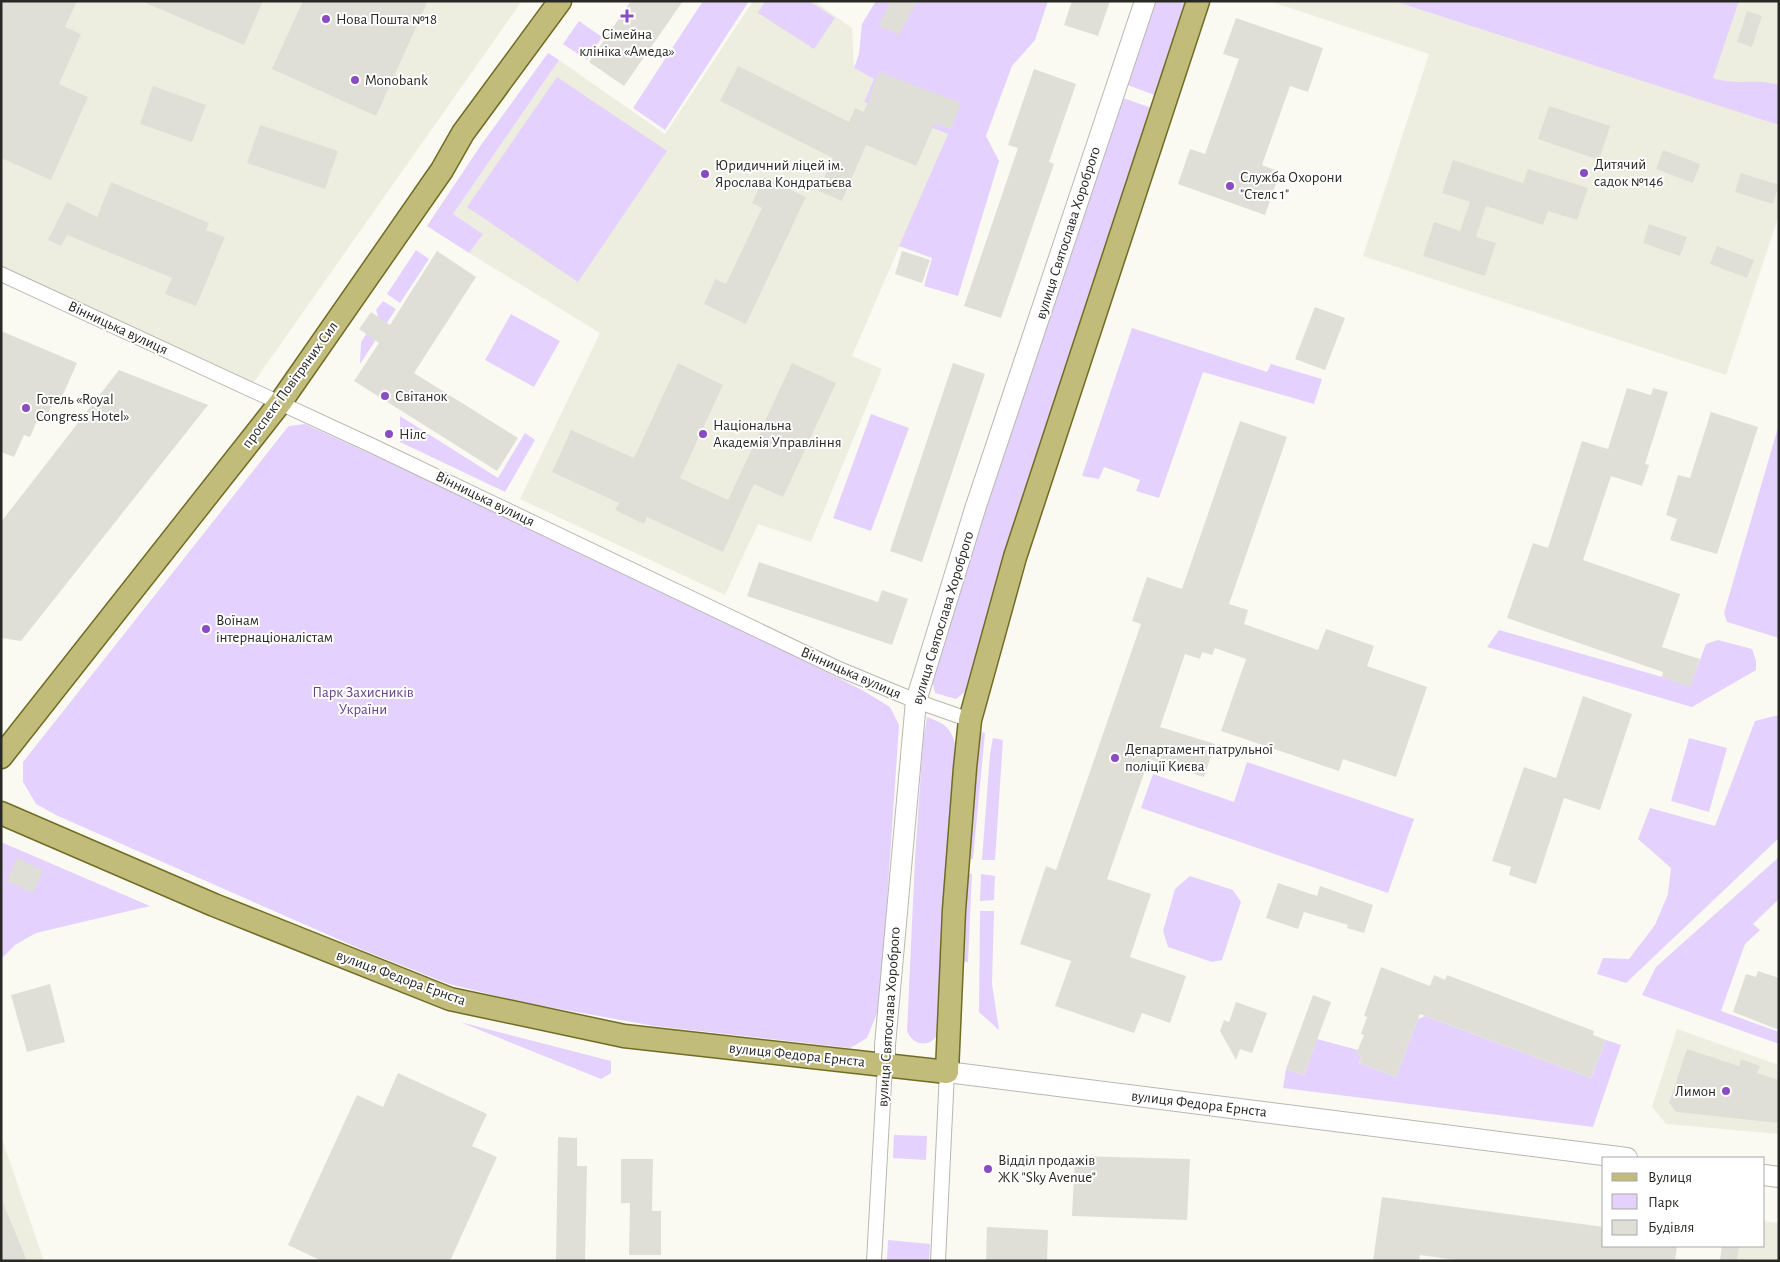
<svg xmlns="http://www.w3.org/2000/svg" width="1780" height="1262" viewBox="0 0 1780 1262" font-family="'Alegreya Sans',sans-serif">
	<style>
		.built { fill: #eeeee0 }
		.green { fill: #e4d1fd }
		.building { fill: #dfdfd8 }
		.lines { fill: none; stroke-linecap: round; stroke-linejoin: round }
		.street-casing { stroke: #b8b8b1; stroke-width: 16 }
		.secondary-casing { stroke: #b8b8b1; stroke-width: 22 }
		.primary-casing { stroke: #716c24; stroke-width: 25 }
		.street { stroke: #fff; stroke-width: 14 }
		.secondary { stroke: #fff; stroke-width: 20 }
		.primary { stroke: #c2bc7b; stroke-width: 22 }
		.poi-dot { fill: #8a4cc2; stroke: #fff; stroke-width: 2 }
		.labels { text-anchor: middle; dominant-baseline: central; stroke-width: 4; stroke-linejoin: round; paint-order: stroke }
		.poi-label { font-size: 15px; fill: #282825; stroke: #fff; text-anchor: start }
		.street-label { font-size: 15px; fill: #282825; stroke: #fff }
		.park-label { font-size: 15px; fill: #664289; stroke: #fff }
	</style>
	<rect width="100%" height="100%" fill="#fafaf3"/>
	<!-- built -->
	<path class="built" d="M 1,1 L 522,1 L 249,389 L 1,274 Z
		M 753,1 L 814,1 L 852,28 L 854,68 L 874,79 L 864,102 L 948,134 L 852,356 L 882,369 L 811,542 L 758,524 L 725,595 L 520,499 L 600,333 L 469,253 L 483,234 L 453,214 L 559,60 L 665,134 Z
		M 1269,1 L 1779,1 L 1779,215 L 1726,375 L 1363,256 L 1429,54 Z
		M 1677,1029 L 1779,1065 L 1779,1134 L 1666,1124 L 1652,1107 Z
		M 1,1136 L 44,1261 L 1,1261 Z
		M 1764,1221 L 1779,1223 L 1779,1261 L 1720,1261 L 1722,1246 L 1764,1246 Z"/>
	<!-- green -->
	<path class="green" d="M 703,1 L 749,1 L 665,130 L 633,108 Z
		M 765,1 L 809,1 L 835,18 L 814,49 L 758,13 Z
		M 876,1 L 1048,1 L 1035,40 L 1012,66 L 986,136 L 999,161 L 958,296 L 924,286 L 932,258 L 899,246 L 948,134 L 864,102 L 874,79 L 854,68 L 859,54 L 862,24 Z
		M 1153,1 L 1188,1 L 1157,96 L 1125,84 Z
		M 1394,1 L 1739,1 L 1713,78 C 1736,86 1755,78 1779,85 L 1779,125 Z
		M 579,21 L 602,37 L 587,60 L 563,44 Z
		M 548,53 L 559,60 L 453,214 L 483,234 L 469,253 L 427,226 L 481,145 Z
		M 557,77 L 667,151 L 578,282 L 467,207 Z
		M 1120,97 L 1152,108 L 966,691 L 956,699 L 935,693 L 932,680 L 981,514 Z
		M 416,250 L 429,259 L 400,303 L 387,294 Z
		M 383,301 L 396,309 L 360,364 L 361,342 L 378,316 L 376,310 Z
		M 511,314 L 560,341 L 534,387 L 485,360 Z
		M 1132,328 L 1267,372 L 1271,364 L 1322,379 L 1314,404 L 1203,372 L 1159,498 L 1136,491 L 1140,480 L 1104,467 L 1099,479 L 1082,476 Z
		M 871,414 L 909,428 L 871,531 L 833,518 Z
		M 400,416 L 498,478 L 525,433 L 535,440 L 505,492 L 400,442 Z
		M 305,424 L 610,563 L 862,690 L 890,707 L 899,725 L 880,1006 L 867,1038 L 850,1048 L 654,1026 L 521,1002 L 449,984 L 365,951 L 58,816 L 36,804 L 23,782 L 23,762 L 287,428 L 289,426 Z
		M 1779,424 L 1779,638 L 1727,622 L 1724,613 Z
		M 1499,630 L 1662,677 L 1690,686 L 1706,644 L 1718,640 L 1752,649 L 1756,661 L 1756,670 L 1692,707 L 1487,647 Z
		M 1779,715 L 1779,838 L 1626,983 L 1597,974 L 1603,958 L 1629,959 L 1655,925 L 1668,894 L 1671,868 L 1638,839 L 1650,808 L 1715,826 L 1755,721 Z
		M 927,717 C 943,723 950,726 955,743 L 938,1034 C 930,1048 913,1046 907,1031 L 915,859 L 923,741 Z
		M 974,730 L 985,733 L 973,859 L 963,858 Z
		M 993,738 L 1003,740 L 995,860 L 982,860 L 990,754 Z
		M 1689,738 L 1727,748 L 1709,812 L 1671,801 Z
		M 1247,762 L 1414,819 L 1388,893 L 1141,808 L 1153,774 L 1234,802 Z
		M 1,842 L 150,906 L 36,933 L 15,945 L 1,959 Z
		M 1779,857 L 1779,899 L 1753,924 L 1760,930 L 1745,944 L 1721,1011 L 1779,1032 L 1779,1044 L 1642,995 L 1656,967 Z
		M 962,873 L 972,874 L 968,962 L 957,961 Z
		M 981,874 L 995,876 L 994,900 L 980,901 Z
		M 1190,876 L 1233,890 L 1241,902 L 1222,960 L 1212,962 L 1168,947 L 1163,931 L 1175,889 Z
		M 980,911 L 994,911 L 992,984 L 999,1030 L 979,1012 Z
		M 1425,1016 L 1591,1078 L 1606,1040 L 1621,1045 L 1593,1127 L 1283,1088 L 1286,1069 L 1304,1075 L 1317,1039 L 1358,1050 L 1361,1056 L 1359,1063 L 1396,1077 L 1418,1019 Z
		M 460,1022 L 611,1061 L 611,1073 L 601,1079 Z
		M 894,1135 L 927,1136 L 926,1160 L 893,1158 Z
		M 888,1240 L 930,1244 L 929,1261 L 887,1261 Z"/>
	<!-- building -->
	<path class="building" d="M 1,1 L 77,1 L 65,27 L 81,34 L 59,84 L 88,97 L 51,180 L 1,158 Z
		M 141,1 L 263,1 L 244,45 Z
		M 303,1 L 428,1 L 376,116 L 272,69 Z
		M 631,1 L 683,1 L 624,86 L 589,62 Z
		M 891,1 L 917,1 L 899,35 L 879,25 Z
		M 1072,1 L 1110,1 L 1098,36 L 1064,25 Z
		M 1747,11 L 1762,16 L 1752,47 L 1737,42 Z
		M 1236,18 L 1323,48 L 1308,92 L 1290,86 L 1262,165 L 1280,172 L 1265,215 L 1178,184 L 1190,149 L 1205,154 L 1239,59 L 1223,54 Z
		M 738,66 L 849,122 L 855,108 L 864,112 L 879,72 L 961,103 L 951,129 L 935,123 L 916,166 L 866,145 L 842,201 L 818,191 L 833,158 L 720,101 Z
		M 1034,69 L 1076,84 L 1049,162 L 1054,164 L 1001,318 L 964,306 L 1018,148 L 1008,145 Z
		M 153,86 L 206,105 L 192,142 L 140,124 Z
		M 1549,106 L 1610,126 L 1599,160 L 1538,139 Z
		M 260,125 L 338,151 L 325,189 L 247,163 Z
		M 1663,150 L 1700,164 L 1693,183 L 1656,169 Z
		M 1453,160 L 1523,183 L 1528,169 L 1588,188 L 1577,220 L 1548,211 L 1543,225 L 1486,206 L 1476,237 L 1496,243 L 1485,276 L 1423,256 L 1434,222 L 1460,231 L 1470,202 L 1442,193 Z
		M 1741,173 L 1779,185 L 1773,204 L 1735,192 Z
		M 764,177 L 806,197 L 746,324 L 704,304 L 715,279 L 726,284 L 762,208 L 752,203 Z
		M 111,182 L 209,223 L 206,230 L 225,237 L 196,306 L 165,294 L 172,278 L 67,235 L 61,246 L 48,240 L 67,202 L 97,217 Z
		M 1649,224 L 1687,237 L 1680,256 L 1643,243 Z
		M 1717,246 L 1754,260 L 1747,278 L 1710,264 Z
		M 437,251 L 476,277 L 414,373 L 518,438 L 497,471 L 354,381 L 379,343 L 359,329 L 371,312 L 390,325 Z
		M 902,251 L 930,260 L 922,283 L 895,274 Z
		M 1315,307 L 1345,318 L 1325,370 L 1295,359 Z
		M 1,331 L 77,363 L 61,399 L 55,397 L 46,419 L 39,416 L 30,437 L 24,435 L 14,457 L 1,452 Z
		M 678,363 L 723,385 L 680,478 L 728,500 L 792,363 L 836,383 L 783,497 L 754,484 L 723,552 L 647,517 L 644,524 L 615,510 L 619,503 L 552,472 L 571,430 L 634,458 Z
		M 953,363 L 985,374 L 922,562 L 890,551 Z
		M 119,370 L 208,405 L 21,641 L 1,638 L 1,522 Z
		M 1627,388 L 1651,395 L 1653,388 L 1668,392 L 1645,464 L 1649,465 L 1642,486 L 1611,476 L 1583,560 L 1680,594 L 1662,647 L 1700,659 L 1690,687 L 1662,677 L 1663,672 L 1507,618 L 1533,543 L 1548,548 L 1582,441 L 1608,449 Z
		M 1711,412 L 1758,427 L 1717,554 L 1670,540 L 1677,519 L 1666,515 L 1678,475 L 1690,478 Z
		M 1240,421 L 1287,437 L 1229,604 L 1248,610 L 1244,624 L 1318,650 L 1326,629 L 1374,646 L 1367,666 L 1427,687 L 1396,777 L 1343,759 L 1339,771 L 1221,731 L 1246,659 L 1215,648 L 1212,655 L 1202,652 L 1200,659 L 1185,654 L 1160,727 L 1215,744 L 1204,777 L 1149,759 L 1107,879 L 1151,894 L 1130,957 L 1186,976 L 1170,1023 L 1142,1013 L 1134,1033 L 1055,1006 L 1071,961 L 1020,944 L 1046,866 L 1056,870 L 1141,624 L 1132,621 L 1147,577 L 1182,589 Z
		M 759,562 L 878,602 L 882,590 L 908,599 L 892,645 L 747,596 Z
		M 1583,696 L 1632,714 L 1600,810 L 1564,798 L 1536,884 L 1509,875 L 1511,867 L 1492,861 L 1524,767 L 1556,778 Z
		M 17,858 L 43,870 L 33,893 L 7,881 Z
		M 1278,883 L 1317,896 L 1320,886 L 1373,905 L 1364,933 L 1347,928 L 1348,925 L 1304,912 L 1298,929 L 1266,918 Z
		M 1381,967 L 1430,986 L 1434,975 L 1445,980 L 1447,975 L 1594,1031 L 1593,1035 L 1606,1040 L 1591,1078 L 1420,1014 L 1396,1077 L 1359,1063 L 1361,1056 L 1356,1054 L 1364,1035 L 1361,1034 L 1367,1017 L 1364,1016 Z
		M 1758,971 L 1779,978 L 1779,1030 L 1733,1012 L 1746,974 L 1756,977 Z
		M 50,984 L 65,1042 L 27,1052 L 11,995 Z
		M 1313,995 L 1331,1002 L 1304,1075 L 1286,1069 Z
		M 1236,1002 L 1267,1013 L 1252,1053 L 1240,1049 L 1236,1060 L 1220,1031 L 1224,1020 L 1229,1022 Z
		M 1687,1049 L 1739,1066 L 1741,1059 L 1760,1066 L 1757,1073 L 1779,1080 L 1779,1123 L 1676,1112 L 1669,1103 Z
		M 398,1073 L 487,1114 L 472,1146 L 497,1157 L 450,1261 L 322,1261 L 288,1245 L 357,1095 L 383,1107 Z
		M 558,1137 L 577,1138 L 577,1166 L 587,1166 L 585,1261 L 556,1261 Z
		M 1075,1156 L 1190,1159 L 1187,1220 L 1072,1216 Z
		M 621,1159 L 653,1159 L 652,1211 L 661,1211 L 661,1255 L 629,1255 L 630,1203 L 621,1203 Z
		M 1382,1197 L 1604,1227 L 1604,1246 L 1677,1246 L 1675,1261 L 1463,1261 L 1420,1255 L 1419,1261 L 1373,1261 Z
		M 1,1200 L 2,1200 L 27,1261 L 1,1261 Z
		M 987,1227 L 1048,1230 L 1047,1261 L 986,1261 Z
		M 1722,1246 L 1739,1246 L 1737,1261 L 1720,1261 Z"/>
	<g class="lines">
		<!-- street casing -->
		<g class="street-casing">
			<path id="street" d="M 1,274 L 375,447 L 839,669 L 916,701 L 970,720
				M 874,1261 L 885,1065
				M 938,1261 L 947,1072"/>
		</g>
		<!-- secondary casing -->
		<g class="secondary-casing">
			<path id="secondary" d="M 885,1065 L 885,1045 L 916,701 L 975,509 L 1145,1
				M 947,1072 L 1627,1158
				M 1764,1175 L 1779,1177"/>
		</g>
		<!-- primary casing -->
		<g class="primary-casing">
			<path id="primary" d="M 1,757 L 280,403 L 442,170 L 463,133 L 560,1
				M 1,813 L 214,905 L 450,999 L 624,1036 L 947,1072 L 954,910 L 965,768 L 970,720 L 1015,557 L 1198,1"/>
		</g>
		<!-- street -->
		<use href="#street" class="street"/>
		<!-- secondary -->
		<use href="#secondary" class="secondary"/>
		<!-- primary -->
		<use href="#primary" class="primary"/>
	</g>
	<!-- markers -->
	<g class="poi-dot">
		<path d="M624.5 8.5h5v5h5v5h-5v5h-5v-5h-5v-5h5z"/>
		<circle cx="326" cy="19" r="5"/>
		<circle cx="355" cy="80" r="5"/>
		<circle cx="1584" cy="173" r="5"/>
		<circle cx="705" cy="174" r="5"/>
		<circle cx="1230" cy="186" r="5"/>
		<circle cx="385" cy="396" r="5"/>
		<circle cx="26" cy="408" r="5"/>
		<circle cx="389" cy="434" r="5"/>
		<circle cx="703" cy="434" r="5"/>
		<circle cx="206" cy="629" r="5"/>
		<circle cx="1115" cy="758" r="5"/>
		<circle cx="1726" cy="1091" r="5"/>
		<circle cx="988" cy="1169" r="5"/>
	</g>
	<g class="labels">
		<!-- poi labels -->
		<g class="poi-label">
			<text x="336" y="19">Нова Пошта №18</text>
			<text x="627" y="34" text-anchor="middle">Сімейна<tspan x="627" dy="17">клініка «Амеда»</tspan></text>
			<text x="365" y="80">Monobank</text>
			<text x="1594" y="164">Дитячий<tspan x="1594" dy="17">садок №146</tspan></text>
			<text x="715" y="165">Юридичний ліцей ім.<tspan x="715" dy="17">Ярослава Кондратьєва</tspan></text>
			<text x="1240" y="177">Служба Охорони<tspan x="1240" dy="17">"Стелс 1"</tspan></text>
			<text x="395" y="396">Світанок</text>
			<text x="36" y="399">Готель «Royal<tspan x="36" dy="17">Congress Hotel»</tspan></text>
			<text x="713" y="425">Національна<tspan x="713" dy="17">Академія Управління</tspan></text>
			<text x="399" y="434">Нілс</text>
			<text x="216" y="620">Воїнам<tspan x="216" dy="17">інтернаціоналістам</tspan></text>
			<text x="1125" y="749">Департамент патрульної<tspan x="1125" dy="17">поліції Києва</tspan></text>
			<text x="1716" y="1091" text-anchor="end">Лимон</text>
			<text x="998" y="1160">Відділ продажів<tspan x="998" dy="17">ЖК "Sky Avenue"</tspan></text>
		</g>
		<!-- street labels -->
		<g class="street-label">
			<text transform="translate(1068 233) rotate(-72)">вулиця Святослава Хороброго</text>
			<text transform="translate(118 328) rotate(25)">Вінницька вулиця</text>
			<text transform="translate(290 385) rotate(-54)">проспект Повітряних Сил</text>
			<text transform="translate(485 499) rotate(26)">Вінницька вулиця</text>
			<text transform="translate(943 618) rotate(-73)">вулиця Святослава Хороброго</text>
			<text transform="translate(851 673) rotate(24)">Вінницька вулиця</text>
			<text transform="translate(401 978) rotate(20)">вулиця Федора Ернста</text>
			<text transform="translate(889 1017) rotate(-86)">вулиця Святослава Хороброго</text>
			<text transform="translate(797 1055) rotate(6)">вулиця Федора Ернста</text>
			<text transform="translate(1199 1104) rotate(7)">вулиця Федора Ернста</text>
		</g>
		<!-- park labels -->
		<g class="park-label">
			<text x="363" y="692">Парк Захисників<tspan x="363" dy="17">України</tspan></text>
		</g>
	</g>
	<!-- border -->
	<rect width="1780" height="1262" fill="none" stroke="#282825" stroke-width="5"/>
	<!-- legend -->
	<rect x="1602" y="1157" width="162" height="90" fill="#ffffff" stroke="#a9a9a8"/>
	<rect x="1612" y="1173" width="25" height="8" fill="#c2bc7b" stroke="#a9a9a8"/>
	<text x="1648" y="1182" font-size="15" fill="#282825">Вулиця</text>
	<rect x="1612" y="1194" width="25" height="15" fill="#e4d1fd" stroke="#a9a9a8"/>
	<text x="1648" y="1207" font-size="15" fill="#282825">Парк</text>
	<rect x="1612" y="1220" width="25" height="15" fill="#dfdfd8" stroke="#a9a9a8"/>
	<text x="1648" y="1232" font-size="15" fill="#282825">Будівля</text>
</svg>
